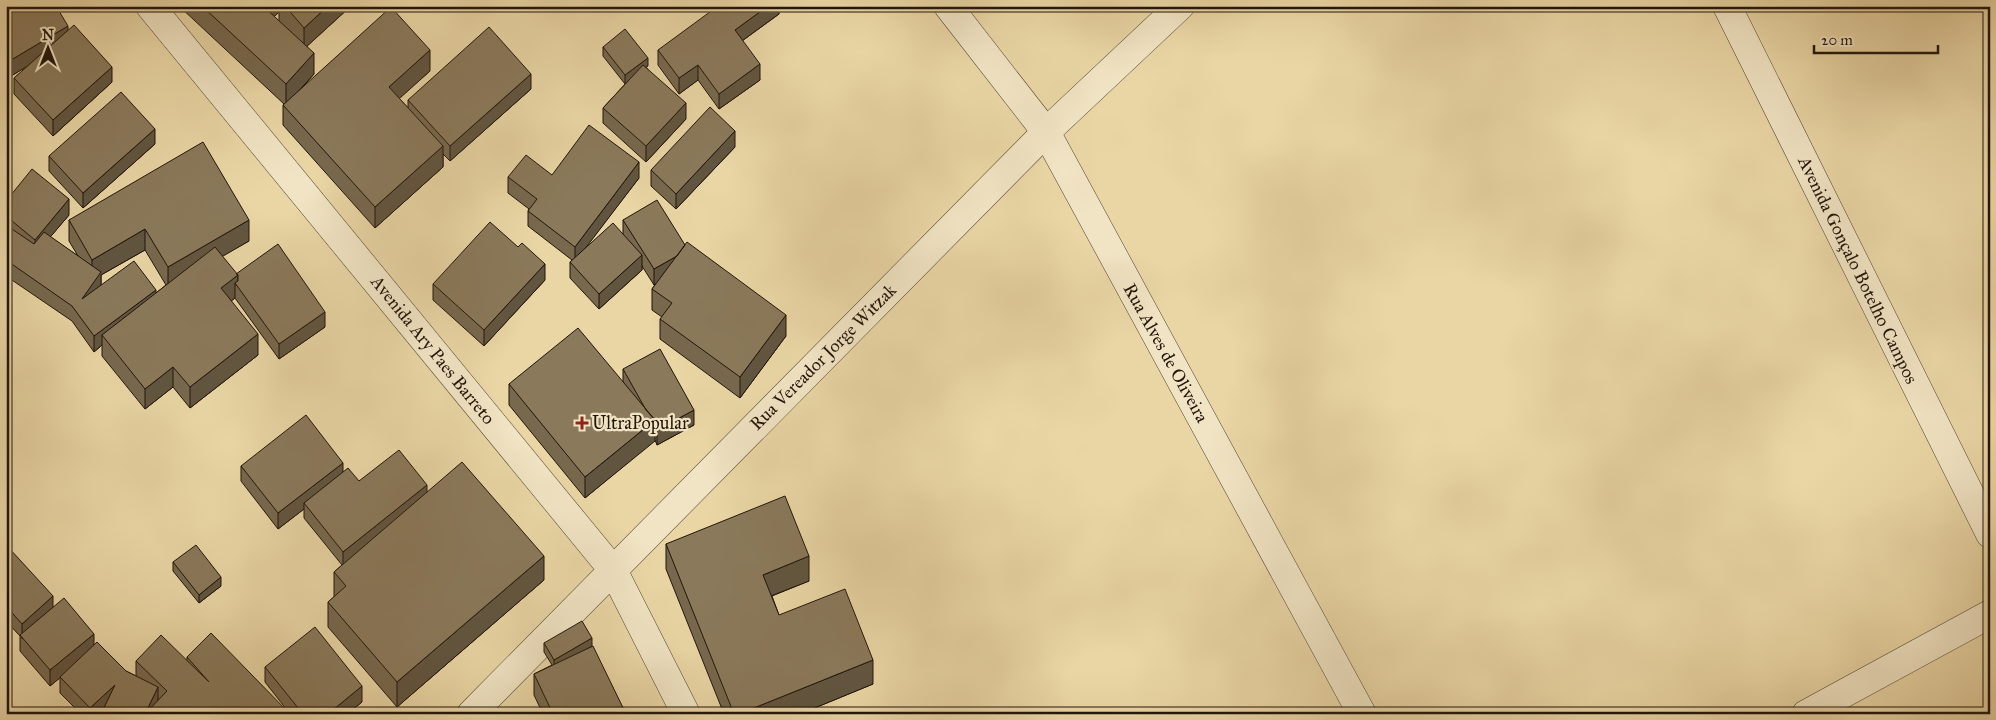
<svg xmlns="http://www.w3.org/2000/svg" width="1996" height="720" viewBox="0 0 1996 720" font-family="'IM FELL Great Primer',serif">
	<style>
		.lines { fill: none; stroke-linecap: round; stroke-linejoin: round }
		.minor-casing { stroke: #534531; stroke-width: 29 }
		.tertiary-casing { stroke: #534531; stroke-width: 29 }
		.minor { stroke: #f1e4c4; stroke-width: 28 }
		.tertiary { stroke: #f1e4c4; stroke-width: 28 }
		.wall { fill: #77684e; stroke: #21150a; fill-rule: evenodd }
		.shaded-wall { fill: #615540; stroke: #21150a }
		.building { fill: #8a795b; stroke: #21150a }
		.poi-dot { fill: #8f2418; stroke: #f1e4c4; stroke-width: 2 }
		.labels { text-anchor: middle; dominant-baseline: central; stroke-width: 4.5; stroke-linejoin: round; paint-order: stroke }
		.street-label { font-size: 18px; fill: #21150a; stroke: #f1e4c4 }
		.poi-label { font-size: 18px; fill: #21150a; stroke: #f1e4c4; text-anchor: start }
	</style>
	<rect width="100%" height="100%" fill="#ead6a5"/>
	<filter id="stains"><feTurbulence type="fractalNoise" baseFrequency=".004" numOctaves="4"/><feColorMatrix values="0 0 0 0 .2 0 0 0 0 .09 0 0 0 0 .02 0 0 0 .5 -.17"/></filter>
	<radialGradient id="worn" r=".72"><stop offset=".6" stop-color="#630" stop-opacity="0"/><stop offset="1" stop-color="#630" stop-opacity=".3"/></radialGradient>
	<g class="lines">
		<!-- minor casing -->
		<g class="minor-casing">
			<path id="minor" d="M 150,6 L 613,570
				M 948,6 L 1046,132 L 1362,714
				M 1806,714 L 1990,614"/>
		</g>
		<!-- tertiary casing -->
		<g class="tertiary-casing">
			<path id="tertiary" d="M 1727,6 L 1990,534
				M 613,570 L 686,714
				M 471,714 L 1046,132 L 1180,6"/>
		</g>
		<!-- minor -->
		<use href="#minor" class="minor"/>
		<!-- tertiary -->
		<use href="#tertiary" class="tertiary"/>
	</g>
	<!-- wall -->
	<path class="wall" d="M 6,6 L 68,31 L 112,82 L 53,136 L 14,94 L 14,78 L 31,64 L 6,79 Z
		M 179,6 L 351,6 L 307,46 L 314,74 L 301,89 L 430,71 L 399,98 L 408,108 L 408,100 L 531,89 L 450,161 L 443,154 L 443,167 L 375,228 L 283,125 L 283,105 L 284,104 ZM 279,12 L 279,21 L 274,17 Z
		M 779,6 L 779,14 L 742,41 L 760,80 L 719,109 L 698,80 L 679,94 L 658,65 L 658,50 Z
		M 603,47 L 648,66 L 646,67 L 686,119 L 646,162 L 603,123 L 603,108 L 627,82 L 625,84 L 603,56 Z
		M 155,144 L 83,208 L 49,171 L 49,156 Z
		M 735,147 L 676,209 L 651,186 L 651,170 Z
		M 552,175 L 639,178 L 584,249 L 623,234 L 623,220 L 685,245 L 786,336 L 740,398 L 660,339 L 660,319 L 662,317 L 652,310 L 652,289 L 656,283 L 654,285 L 642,266 L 642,270 L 599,309 L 570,278 L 570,262 L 572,260 L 528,226 L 528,211 L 529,209 L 508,193 L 508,177 Z
		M 6,201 L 69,215 L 50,237 L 78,256 L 69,241 L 69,220 L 249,241 L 222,256 L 236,274 L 325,327 L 279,359 L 235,298 L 231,301 L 258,355 L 190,408 L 173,387 L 145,409 L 102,356 L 102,345 L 94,352 L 72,321 L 6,276 ZM 145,250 L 166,285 L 156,293 L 101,285 L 101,275 Z
		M 545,280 L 484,346 L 433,300 L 433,284 Z
		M 623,369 L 694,425 L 657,445 L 655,440 L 585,498 L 509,405 L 509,384 L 623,382 Z
		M 241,466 L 343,472 L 359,481 L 427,492 L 544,580 L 397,707 L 328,627 L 328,602 L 334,597 L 334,572 L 342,565 L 304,518 L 304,509 L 278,529 L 241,481 Z
		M 666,544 L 809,581 L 772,596 L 779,615 L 873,684 L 800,714 L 724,714 L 666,569 Z
		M 6,549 L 53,607 L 94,645 L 126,671 L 136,676 L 136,661 L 187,660 L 187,657 L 290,714 L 81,714 L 60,693 L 60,677 L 62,676 L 50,686 L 20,651 L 20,636 L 6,621 Z
		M 173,562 L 221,586 L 199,603 L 173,571 Z
		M 544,643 L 592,646 L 626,714 L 543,714 L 534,695 L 534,674 L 552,665 L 544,652 Z
		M 265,667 L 362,702 L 347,714 L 290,714 L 265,682 Z"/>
	<!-- shaded-wall -->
	<path class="shaded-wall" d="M 269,6 L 279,6 L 279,12 L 266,25 L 266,10 Z
		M 328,6 L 351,6 L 304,49 L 304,28 Z
		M 768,6 L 779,6 L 779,14 L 735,46 L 735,30 Z
		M 68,26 L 68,42 L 6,79 L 6,63 Z
		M 430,50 L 430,71 L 389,108 L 389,87 Z
		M 314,53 L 314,74 L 286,105 L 286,84 Z
		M 648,58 L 648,66 L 625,84 L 625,75 Z
		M 760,64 L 760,80 L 719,109 L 719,94 Z
		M 698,65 L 698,80 L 679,94 L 679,78 Z
		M 112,67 L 112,82 L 53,136 L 53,120 Z
		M 531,74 L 531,89 L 450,161 L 450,146 Z
		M 686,103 L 686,119 L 646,162 L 646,146 Z
		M 155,129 L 155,144 L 83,208 L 83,193 Z
		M 735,131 L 735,147 L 676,209 L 676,194 Z
		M 443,146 L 443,167 L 375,228 L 375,207 Z
		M 639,162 L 639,178 L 575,262 L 575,247 Z
		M 69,199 L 69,215 L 35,255 L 35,240 Z
		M 249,220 L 249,241 L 168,288 L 168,267 Z
		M 145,229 L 145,250 L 101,275 L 101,287 L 82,299 L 92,280 L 92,260 Z
		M 684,252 L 684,267 L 654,285 L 654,269 Z
		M 642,255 L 642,270 L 599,309 L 599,294 Z
		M 545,264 L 545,280 L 484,346 L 484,330 Z
		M 238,275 L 238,287 L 235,283 L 235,298 L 221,309 L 221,288 Z
		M 156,290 L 156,306 L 102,335 L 102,345 L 94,352 L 94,336 Z
		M 325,312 L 325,327 L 279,359 L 279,344 Z
		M 786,315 L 786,336 L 740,398 L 740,377 Z
		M 258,334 L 258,355 L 190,408 L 190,387 Z
		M 173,367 L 173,387 L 145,409 L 145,389 Z
		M 694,410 L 694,425 L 657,445 L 657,430 Z
		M 655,420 L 655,441 L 585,498 L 585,477 Z
		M 343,463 L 343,478 L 304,503 L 304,509 L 278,529 L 278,513 Z
		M 427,485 L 427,500 L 343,567 L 343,552 Z
		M 544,556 L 544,580 L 397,707 L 397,682 Z
		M 809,556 L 809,581 L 763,599 L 763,575 Z
		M 221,577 L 221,586 L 199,603 L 199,595 Z
		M 53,596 L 53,612 L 22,639 L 22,624 Z
		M 94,634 L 94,650 L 50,686 L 50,670 Z
		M 592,638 L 592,646 L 554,669 L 554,660 Z
		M 873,660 L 873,684 L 800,714 L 739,714 Z
		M 115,685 L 101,714 L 90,714 L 90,708 Z
		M 362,686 L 362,702 L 347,714 L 328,714 Z
		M 158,687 L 158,702 L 145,714 Z"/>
	<!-- building -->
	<path class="building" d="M 6,6 L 56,6 L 68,26 L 6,63 Z
		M 202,6 L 263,6 L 314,53 L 286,84 Z
		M 263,6 L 269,6 L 266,9 Z
		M 285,6 L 328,6 L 304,28 Z
		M 718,6 L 768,6 L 735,30 L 760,64 L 719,94 L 698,65 L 679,78 L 658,50 Z
		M 391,7 L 430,50 L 389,87 L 443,146 L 375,207 L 283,105 Z
		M 74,25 L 112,67 L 53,120 L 14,78 Z
		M 489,27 L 531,74 L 450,146 L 408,100 Z
		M 625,29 L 648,58 L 625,75 L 603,47 Z
		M 643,65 L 686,103 L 646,146 L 603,108 Z
		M 121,92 L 155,129 L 83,193 L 49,156 Z
		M 710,107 L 735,131 L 676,194 L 651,170 Z
		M 589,125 L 639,162 L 575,247 L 528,211 L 537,199 L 508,177 L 526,155 L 552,175 Z
		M 203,142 L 249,220 L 168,267 L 145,229 L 92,260 L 69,220 Z
		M 32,169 L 69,199 L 35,240 L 6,216 L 6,201 Z
		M 657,200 L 685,245 L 677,256 L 654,269 L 623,220 Z
		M 490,222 L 518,247 L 522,243 L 545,264 L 484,330 L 433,284 Z
		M 613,223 L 642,255 L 599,294 L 570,262 Z
		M 6,225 L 34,244 L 44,232 L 101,272 L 82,299 L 134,261 L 156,290 L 94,336 L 72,306 L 6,260 Z
		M 687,242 L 786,315 L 740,377 L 660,319 L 672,303 L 652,289 Z
		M 278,244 L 325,312 L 279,344 L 235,283 L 238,281 L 238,275 L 236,274 Z
		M 215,247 L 238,275 L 221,288 L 258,334 L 190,387 L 173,367 L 145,389 L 102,335 Z
		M 578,328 L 655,420 L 585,477 L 509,384 Z
		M 660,349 L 694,410 L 657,430 L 655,425 L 655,420 L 646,410 L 623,369 Z
		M 306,415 L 343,463 L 278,513 L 241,466 Z
		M 399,450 L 427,485 L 343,552 L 304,503 L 348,468 L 359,481 Z
		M 462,462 L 544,556 L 397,682 L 328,602 L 346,586 L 334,572 Z
		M 785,496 L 809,556 L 763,575 L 779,615 L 845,589 L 873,660 L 739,714 L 734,714 L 666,544 Z
		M 196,545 L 221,577 L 199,595 L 173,562 Z
		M 8,547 L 53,596 L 22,624 L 6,606 L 6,549 Z
		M 64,598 L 94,634 L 50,670 L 20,635 Z
		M 582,621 L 592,638 L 554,660 L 544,643 Z
		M 315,627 L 362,686 L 328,714 L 303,714 L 265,667 Z
		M 211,633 L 290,714 L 193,714 L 192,712 L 190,714 L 145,714 L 167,691 L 136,661 L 161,635 L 209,682 L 187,657 Z
		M 97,642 L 126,671 L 158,687 L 145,714 L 101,714 L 115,685 L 90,708 L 60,677 Z
		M 593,646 L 626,714 L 553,714 L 534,674 Z
		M 528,710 L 529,714 L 510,714 Z"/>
	<!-- markers -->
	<path class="poi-dot" d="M579.5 415.5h5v5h5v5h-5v5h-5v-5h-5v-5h5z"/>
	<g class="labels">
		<!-- street labels -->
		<g class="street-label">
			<text transform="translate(1858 270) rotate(64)">Avenida Gonçalo Botelho Campos</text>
			<text transform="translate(433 350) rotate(51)">Avenida Ary Paes Barreto</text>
			<text transform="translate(1166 353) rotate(61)">Rua Alves de Oliveira</text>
			<text transform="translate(823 357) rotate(-45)">Rua Vereador Jorge Witzak</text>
		</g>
		<!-- poi labels -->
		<g class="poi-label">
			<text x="592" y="423">UltraPopular</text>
		</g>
	</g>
	<!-- margin -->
	<rect width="1996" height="720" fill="none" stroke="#ead6a5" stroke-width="25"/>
	<rect x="8" y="8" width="1981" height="705" fill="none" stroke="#21150a" stroke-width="2.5"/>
	<rect x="12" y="12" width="1971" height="695" fill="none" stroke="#21150a"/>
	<!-- north arrow -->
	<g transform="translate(48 48)" stroke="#f1e4c4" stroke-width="4" paint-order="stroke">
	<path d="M0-4L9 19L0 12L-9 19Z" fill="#21150a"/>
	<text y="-8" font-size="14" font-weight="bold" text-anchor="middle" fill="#21150a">N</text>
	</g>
	<!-- scale -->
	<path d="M1814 45v8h124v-8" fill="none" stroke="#21150a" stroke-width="2.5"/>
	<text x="1821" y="45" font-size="15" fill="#21150a" stroke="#f1e4c4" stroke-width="4" paint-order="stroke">20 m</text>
	<rect width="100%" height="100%" filter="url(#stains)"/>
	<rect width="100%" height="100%" fill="url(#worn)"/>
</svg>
